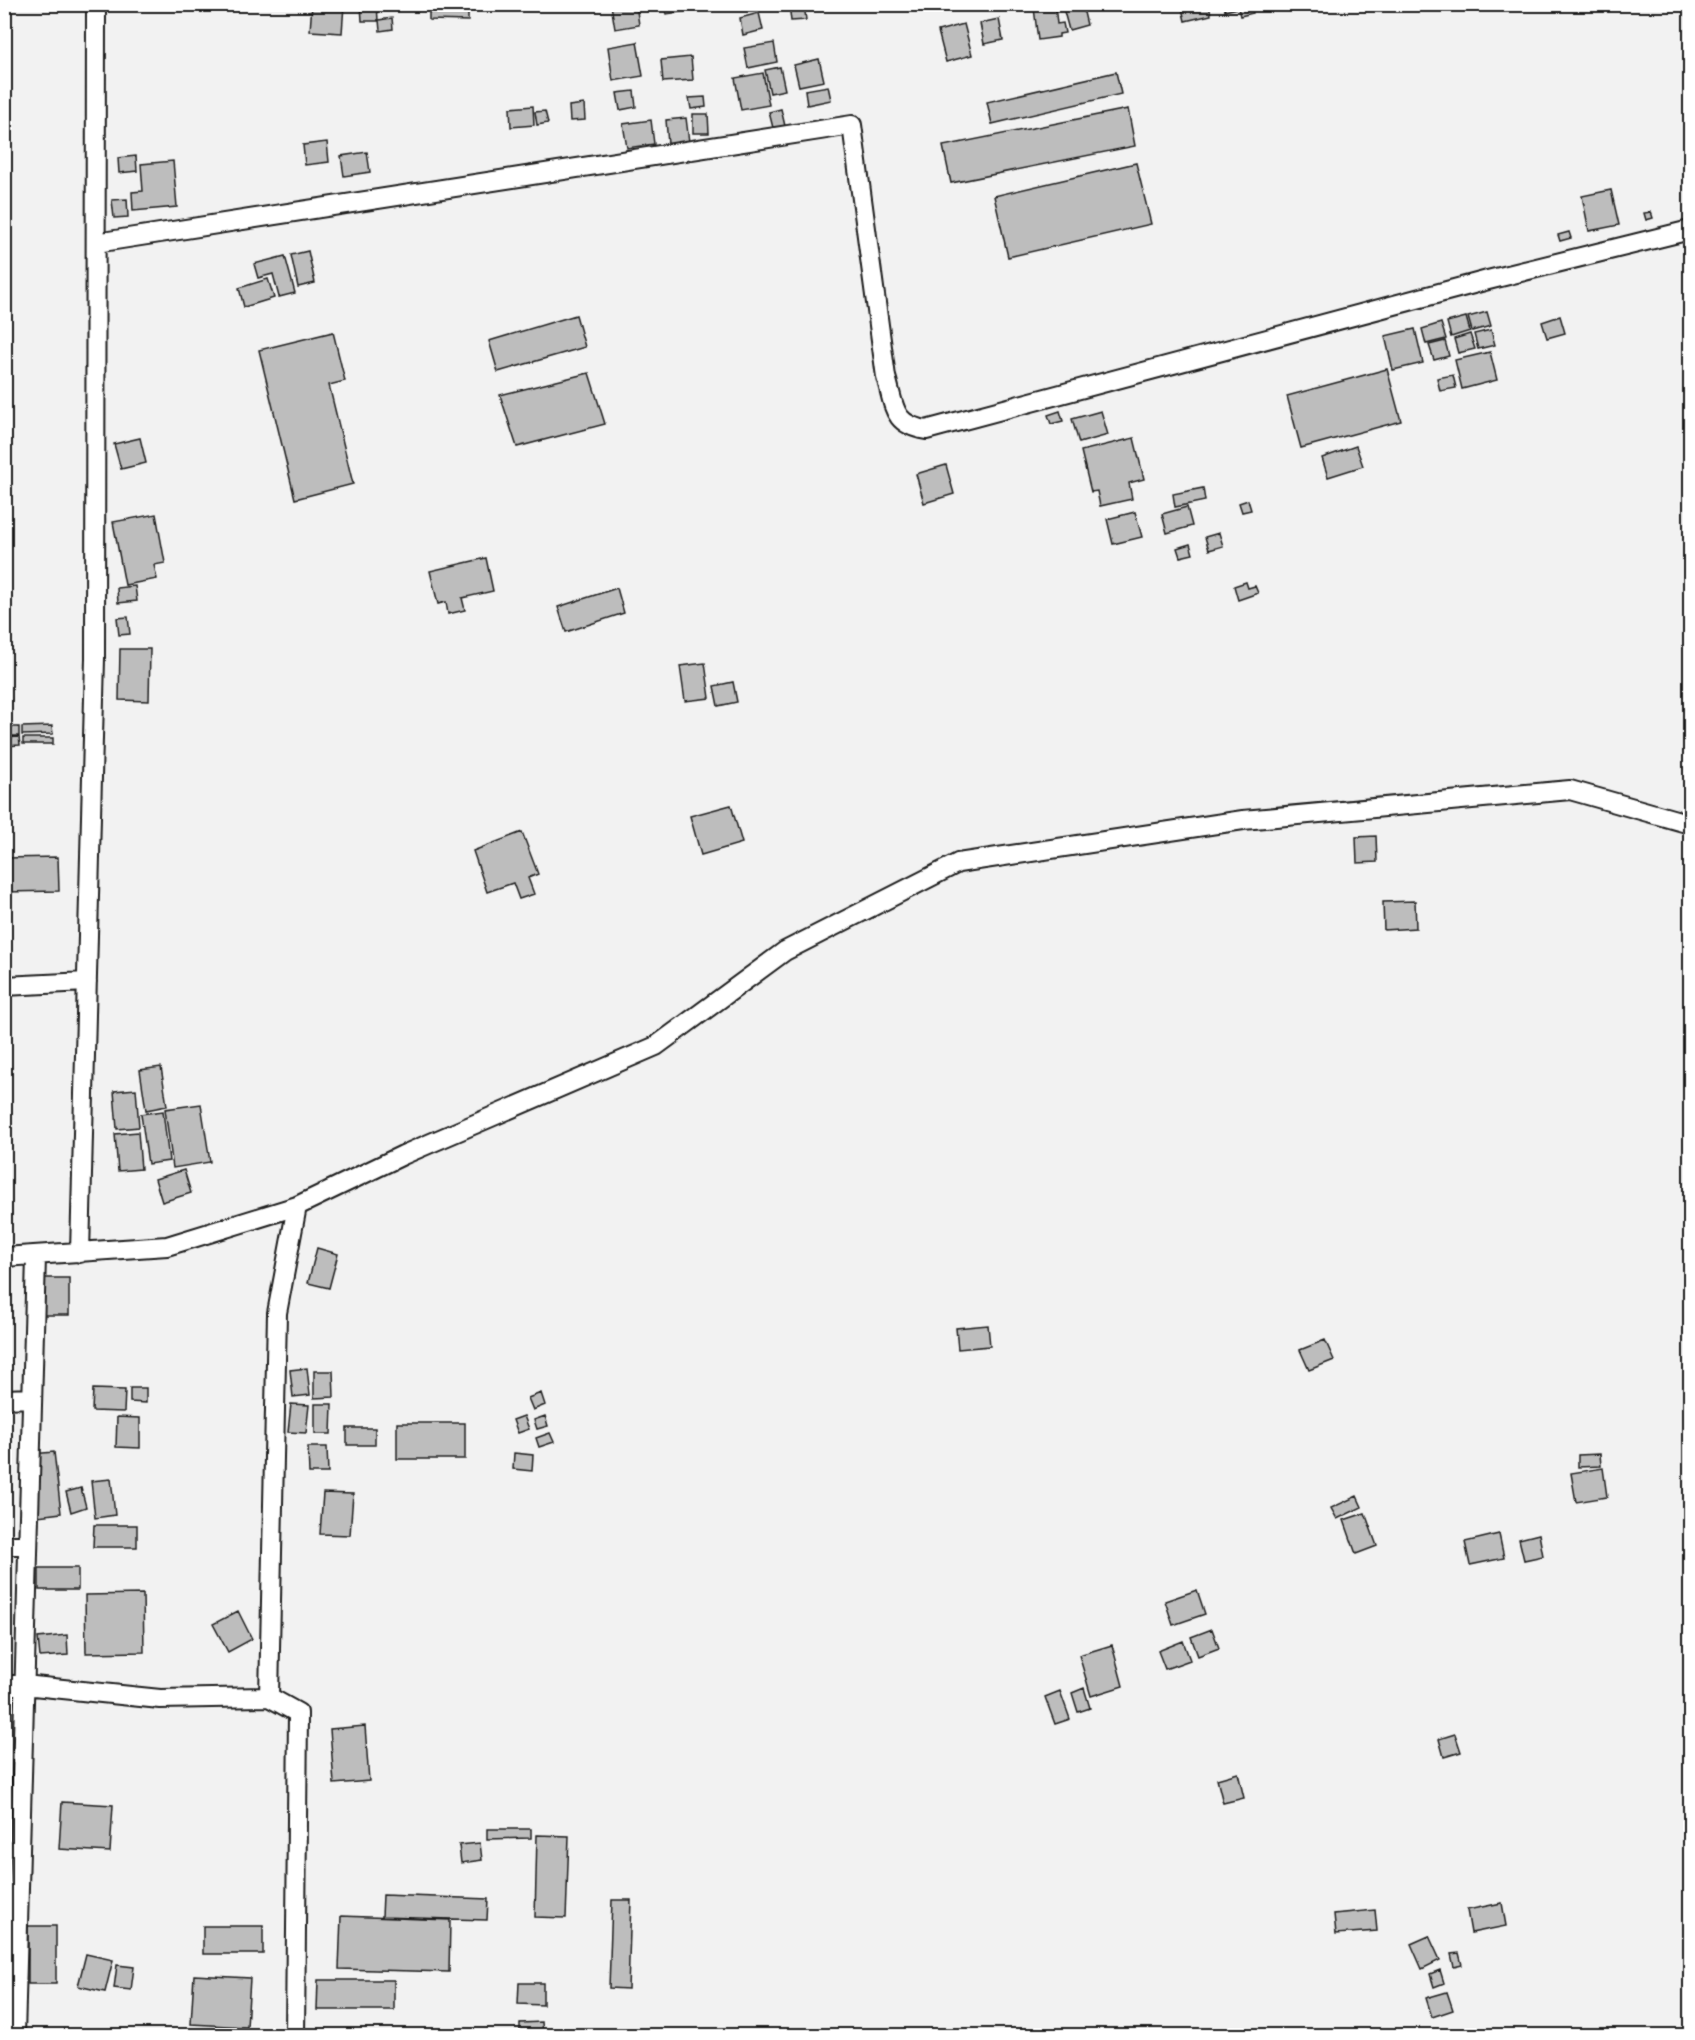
<svg xmlns="http://www.w3.org/2000/svg" width="1695" height="2040" viewBox="0 0 1695 2040" font-family="'Patrick Hand',sans-serif">
	<style>
		.building { fill: #bdbdbd; stroke: #1c1c1c; stroke-width: 1.5 }
		.lines { fill: none; stroke-linecap: round; stroke-linejoin: round }
		.street-casing { stroke: #1c1c1c; stroke-width: 22 }
		.street { stroke: #fff; stroke-width: 18 }
	</style>
	<rect width="100%" height="100%" fill="#f2f2f2"/>
	<filter id="ink" filterUnits="userSpaceOnUse"><feTurbulence type="fractalNoise" baseFrequency=".0167" numOctaves="2"/><feDisplacementMap in="SourceGraphic" scale="12" xChannelSelector="R" yChannelSelector="G"/><feConvolveMatrix kernelMatrix="1 2 1 2 8 2 1 2 1" color-interpolation-filters="sRGB"/></filter>
	<g filter="url(#ink)">
		<!-- building -->
		<path class="building" d="M 312,4 L 344,5 L 342,33 L 310,31 Z
			M 361,4 L 377,4 L 378,21 L 362,21 Z
			M 429,4 L 468,4 L 468,21 L 429,20 Z
			M 636,4 L 639,25 L 615,29 L 611,5 Z
			M 664,4 L 686,4 L 687,11 L 666,14 Z
			M 693,4 L 703,4 L 703,10 L 693,11 Z
			M 740,4 L 758,4 L 758,6 L 741,9 Z
			M 789,4 L 804,4 L 806,20 L 791,21 Z
			M 1062,4 L 1082,4 L 1087,25 L 1069,30 Z
			M 1181,4 L 1209,4 L 1211,15 L 1185,21 Z
			M 1224,4 L 1251,4 L 1253,13 L 1240,16 L 1238,8 L 1225,11 Z
			M 1055,5 L 1057,24 L 1063,23 L 1065,33 L 1059,34 L 1059,37 L 1038,40 L 1034,8 Z
			M 759,13 L 763,30 L 743,35 L 740,18 Z
			M 392,18 L 393,29 L 380,31 L 379,20 Z
			M 999,19 L 1003,40 L 984,44 L 980,23 Z
			M 964,24 L 972,55 L 946,62 L 938,31 Z
			M 637,42 L 643,76 L 613,81 L 608,47 Z
			M 774,43 L 777,62 L 748,68 L 744,48 Z
			M 691,57 L 693,80 L 663,82 L 661,60 Z
			M 819,59 L 824,81 L 799,86 L 794,65 Z
			M 780,67 L 785,90 L 770,93 L 765,70 Z
			M 1116,72 L 1121,94 L 992,124 L 987,102 Z
			M 763,73 L 769,105 L 741,110 L 735,78 Z
			M 828,86 L 831,100 L 807,105 L 805,90 Z
			M 634,91 L 636,107 L 620,110 L 617,93 Z
			M 705,97 L 706,107 L 691,109 L 689,98 Z
			M 584,104 L 585,120 L 570,121 L 569,106 Z
			M 533,106 L 534,125 L 511,127 L 510,108 Z
			M 781,109 L 785,126 L 773,128 L 769,112 Z
			M 1128,109 L 1135,146 L 951,183 L 943,146 Z
			M 545,111 L 548,123 L 537,125 L 535,112 Z
			M 693,114 L 708,114 L 709,133 L 693,133 Z
			M 686,118 L 689,142 L 668,144 L 666,120 Z
			M 651,120 L 654,144 L 627,148 L 623,124 Z
			M 327,142 L 329,162 L 305,165 L 303,145 Z
			M 367,152 L 370,172 L 344,176 L 341,156 Z
			M 136,156 L 137,171 L 119,173 L 118,158 Z
			M 173,161 L 177,207 L 133,211 L 132,192 L 143,191 L 141,164 Z
			M 1136,163 L 1151,224 L 1008,257 L 994,196 Z
			M 1611,190 L 1619,225 L 1589,231 L 1582,196 Z
			M 127,199 L 128,217 L 114,218 L 112,200 Z
			M 1651,212 L 1653,218 L 1646,220 L 1644,213 Z
			M 1569,232 L 1571,238 L 1560,241 L 1558,235 Z
			M 308,251 L 315,283 L 298,287 L 291,255 Z
			M 285,256 L 295,293 L 279,297 L 273,274 L 258,278 L 254,264 Z
			M 268,279 L 274,298 L 244,307 L 239,288 Z
			M 1487,312 L 1491,326 L 1472,331 L 1468,317 Z
			M 576,315 L 585,347 L 498,372 L 489,341 Z
			M 1560,316 L 1565,333 L 1547,338 L 1542,322 Z
			M 1466,317 L 1470,331 L 1451,337 L 1447,322 Z
			M 1441,323 L 1446,339 L 1426,344 L 1422,329 Z
			M 1415,329 L 1423,363 L 1393,370 L 1385,336 Z
			M 1491,330 L 1495,345 L 1478,349 L 1474,334 Z
			M 333,332 L 345,381 L 329,385 L 353,484 L 295,499 L 259,350 Z
			M 1470,334 L 1475,349 L 1458,353 L 1454,339 Z
			M 1445,341 L 1449,356 L 1434,360 L 1429,345 Z
			M 1490,352 L 1497,380 L 1462,389 L 1455,360 Z
			M 1387,369 L 1401,421 L 1301,448 L 1287,396 Z
			M 589,373 L 605,424 L 517,447 L 500,395 Z
			M 1453,375 L 1456,388 L 1440,391 L 1437,378 Z
			M 1060,411 L 1063,421 L 1051,424 L 1048,415 Z
			M 1101,411 L 1108,435 L 1079,443 L 1072,419 Z
			M 140,438 L 146,463 L 121,469 L 114,444 Z
			M 1134,438 L 1144,479 L 1129,483 L 1132,499 L 1100,506 L 1097,491 L 1091,492 L 1081,451 Z
			M 1356,446 L 1363,466 L 1328,477 L 1322,458 Z
			M 946,465 L 954,494 L 924,503 L 916,474 Z
			M 1203,488 L 1205,501 L 1175,507 L 1173,494 Z
			M 1248,500 L 1251,510 L 1242,512 L 1239,503 Z
			M 1187,507 L 1192,526 L 1167,533 L 1162,514 Z
			M 1135,512 L 1142,537 L 1113,544 L 1107,519 Z
			M 156,514 L 165,563 L 154,565 L 157,579 L 125,585 L 113,522 Z
			M 1219,533 L 1223,546 L 1209,550 L 1205,537 Z
			M 1190,544 L 1193,554 L 1180,557 L 1177,548 Z
			M 486,558 L 493,591 L 462,598 L 465,610 L 448,614 L 446,602 L 438,604 L 430,571 Z
			M 1246,582 L 1248,588 L 1255,586 L 1258,593 L 1238,600 L 1234,586 Z
			M 135,586 L 137,601 L 118,603 L 117,588 Z
			M 617,588 L 624,613 L 566,632 L 558,607 Z
			M 128,617 L 130,634 L 119,635 L 117,618 Z
			M 120,649 L 150,649 L 149,701 L 119,700 Z
			M 705,663 L 710,698 L 685,701 L 680,666 Z
			M 733,682 L 737,702 L 718,706 L 714,686 Z
			M 52,726 L 53,734 L 22,735 L 22,727 Z
			M 4,727 L 19,727 L 19,736 L 4,736 Z
			M 19,737 L 20,745 L 4,746 L 4,738 Z
			M 23,738 L 53,738 L 53,744 L 23,744 Z
			M 731,805 L 742,843 L 701,855 L 690,816 Z
			M 522,832 L 538,874 L 528,878 L 534,894 L 519,899 L 513,883 L 487,892 L 473,851 Z
			M 1376,836 L 1377,862 L 1357,863 L 1356,837 Z
			M 58,857 L 59,891 L 4,892 L 4,858 Z
			M 1415,901 L 1416,928 L 1384,930 L 1383,902 Z
			M 161,1067 L 167,1106 L 146,1110 L 140,1070 Z
			M 136,1089 L 139,1127 L 117,1129 L 114,1091 Z
			M 201,1104 L 210,1162 L 173,1168 L 165,1109 Z
			M 163,1111 L 169,1161 L 148,1164 L 141,1114 Z
			M 138,1132 L 141,1169 L 118,1171 L 115,1134 Z
			M 184,1170 L 191,1193 L 162,1202 L 155,1179 Z
			M 317,1248 L 338,1254 L 329,1288 L 308,1283 Z
			M 42,1278 L 69,1278 L 69,1315 L 42,1315 Z
			M 988,1325 L 990,1346 L 958,1349 L 956,1328 Z
			M 1325,1340 L 1334,1360 L 1309,1370 L 1300,1350 Z
			M 307,1368 L 310,1395 L 293,1397 L 290,1370 Z
			M 314,1371 L 333,1371 L 334,1397 L 314,1398 Z
			M 130,1388 L 146,1388 L 146,1403 L 130,1402 Z
			M 93,1389 L 125,1390 L 124,1412 L 92,1411 Z
			M 541,1393 L 545,1405 L 533,1410 L 528,1398 Z
			M 291,1404 L 309,1405 L 306,1433 L 288,1432 Z
			M 315,1404 L 332,1404 L 331,1434 L 315,1434 Z
			M 524,1416 L 529,1429 L 518,1433 L 513,1420 Z
			M 545,1416 L 548,1426 L 537,1429 L 534,1420 Z
			M 117,1417 L 140,1418 L 140,1448 L 116,1447 Z
			M 397,1423 L 465,1423 L 465,1459 L 397,1459 Z
			M 347,1428 L 375,1428 L 375,1445 L 347,1445 Z
			M 550,1433 L 554,1442 L 539,1447 L 536,1438 Z
			M 308,1447 L 327,1447 L 328,1473 L 309,1473 Z
			M 54,1452 L 61,1513 L 38,1516 L 32,1454 Z
			M 514,1453 L 533,1455 L 532,1471 L 513,1469 Z
			M 1600,1454 L 1601,1466 L 1578,1467 L 1578,1455 Z
			M 1603,1468 L 1607,1497 L 1576,1502 L 1571,1473 Z
			M 111,1479 L 115,1515 L 95,1518 L 91,1481 Z
			M 81,1488 L 86,1507 L 71,1512 L 66,1492 Z
			M 323,1493 L 353,1494 L 350,1535 L 320,1534 Z
			M 1357,1496 L 1362,1507 L 1337,1519 L 1331,1508 Z
			M 1365,1513 L 1377,1546 L 1356,1554 L 1344,1520 Z
			M 94,1525 L 137,1525 L 137,1547 L 93,1547 Z
			M 1499,1534 L 1504,1558 L 1470,1565 L 1465,1542 Z
			M 1539,1534 L 1543,1556 L 1524,1560 L 1519,1539 Z
			M 39,1568 L 78,1568 L 78,1590 L 39,1590 Z
			M 1197,1590 L 1205,1614 L 1173,1625 L 1165,1601 Z
			M 143,1594 L 144,1652 L 86,1653 L 85,1595 Z
			M 238,1611 L 252,1639 L 228,1652 L 213,1624 Z
			M 1212,1629 L 1219,1648 L 1198,1656 L 1191,1637 Z
			M 67,1635 L 68,1655 L 40,1657 L 38,1638 Z
			M 1183,1641 L 1190,1660 L 1165,1669 L 1158,1651 Z
			M 1112,1645 L 1123,1686 L 1091,1696 L 1079,1655 Z
			M 1084,1688 L 1090,1708 L 1078,1712 L 1072,1693 Z
			M 1060,1691 L 1070,1719 L 1055,1724 L 1045,1697 Z
			M 365,1726 L 369,1781 L 334,1784 L 330,1729 Z
			M 1455,1734 L 1461,1752 L 1444,1757 L 1439,1739 Z
			M 1238,1773 L 1244,1798 L 1223,1803 L 1217,1779 Z
			M 62,1802 L 113,1805 L 110,1852 L 59,1849 Z
			M 487,1829 L 531,1829 L 531,1838 L 487,1839 Z
			M 537,1835 L 569,1836 L 566,1918 L 535,1917 Z
			M 480,1843 L 482,1860 L 461,1863 L 459,1845 Z
			M 383,1895 L 488,1899 L 487,1920 L 382,1917 Z
			M 612,1900 L 631,1900 L 628,1989 L 609,1988 Z
			M 1502,1903 L 1506,1926 L 1471,1933 L 1467,1910 Z
			M 1375,1910 L 1377,1931 L 1336,1934 L 1334,1914 Z
			M 341,1916 L 450,1920 L 449,1972 L 339,1969 Z
			M 28,1926 L 56,1926 L 56,1984 L 28,1984 Z
			M 203,1926 L 263,1926 L 263,1954 L 203,1954 Z
			M 1429,1936 L 1440,1960 L 1422,1969 L 1411,1944 Z
			M 1459,1953 L 1462,1965 L 1454,1967 L 1451,1954 Z
			M 86,1954 L 113,1960 L 105,1992 L 78,1986 Z
			M 117,1965 L 134,1967 L 131,1990 L 114,1988 Z
			M 1440,1970 L 1444,1983 L 1434,1987 L 1430,1974 Z
			M 194,1975 L 250,1978 L 247,2027 L 191,2024 Z
			M 318,1980 L 394,1980 L 394,2010 L 317,2010 Z
			M 519,1983 L 543,1983 L 543,2005 L 518,2004 Z
			M 1447,1992 L 1453,2010 L 1432,2017 L 1426,1998 Z
			M 542,2022 L 543,2036 L 520,2036 L 520,2023 Z"/>
		<g class="lines">
			<!-- street casing -->
			<g class="street-casing">
				<path id="street" d="M 96,243 L 852,125 L 886,377 C 895,407 892,424 926,430 L 1488,280 L 1690,230
					M 4,986 L 87,982
					M 80,1253 L 95,658 L 96,4
					M 4,1257 L 167,1246 L 297,1206 L 403,1155 L 656,1046 L 785,951 L 958,863 L 1243,820 L 1570,790 L 1690,824
					M 4,1399 L 32,1398
					M 4,1545 L 28,1545
					M 4,1685 L 24,1685 L 160,1699 L 269,1697 L 298,1713 L 295,2036
					M 269,1697 L 277,1313 L 297,1206
					M 15,2036 L 36,1257"/>
			</g>
			<!-- street -->
			<use href="#street" class="street"/>
		</g>
	</g>
	<!-- margin -->
	<rect width="1695" height="2040" fill="none" stroke="#fff" stroke-width="24"/>
	<rect x="12" y="12" width="1671" height="2016" fill="none" stroke="#1c1c1c" stroke-width="2" filter="url(#ink)"/>
</svg>
